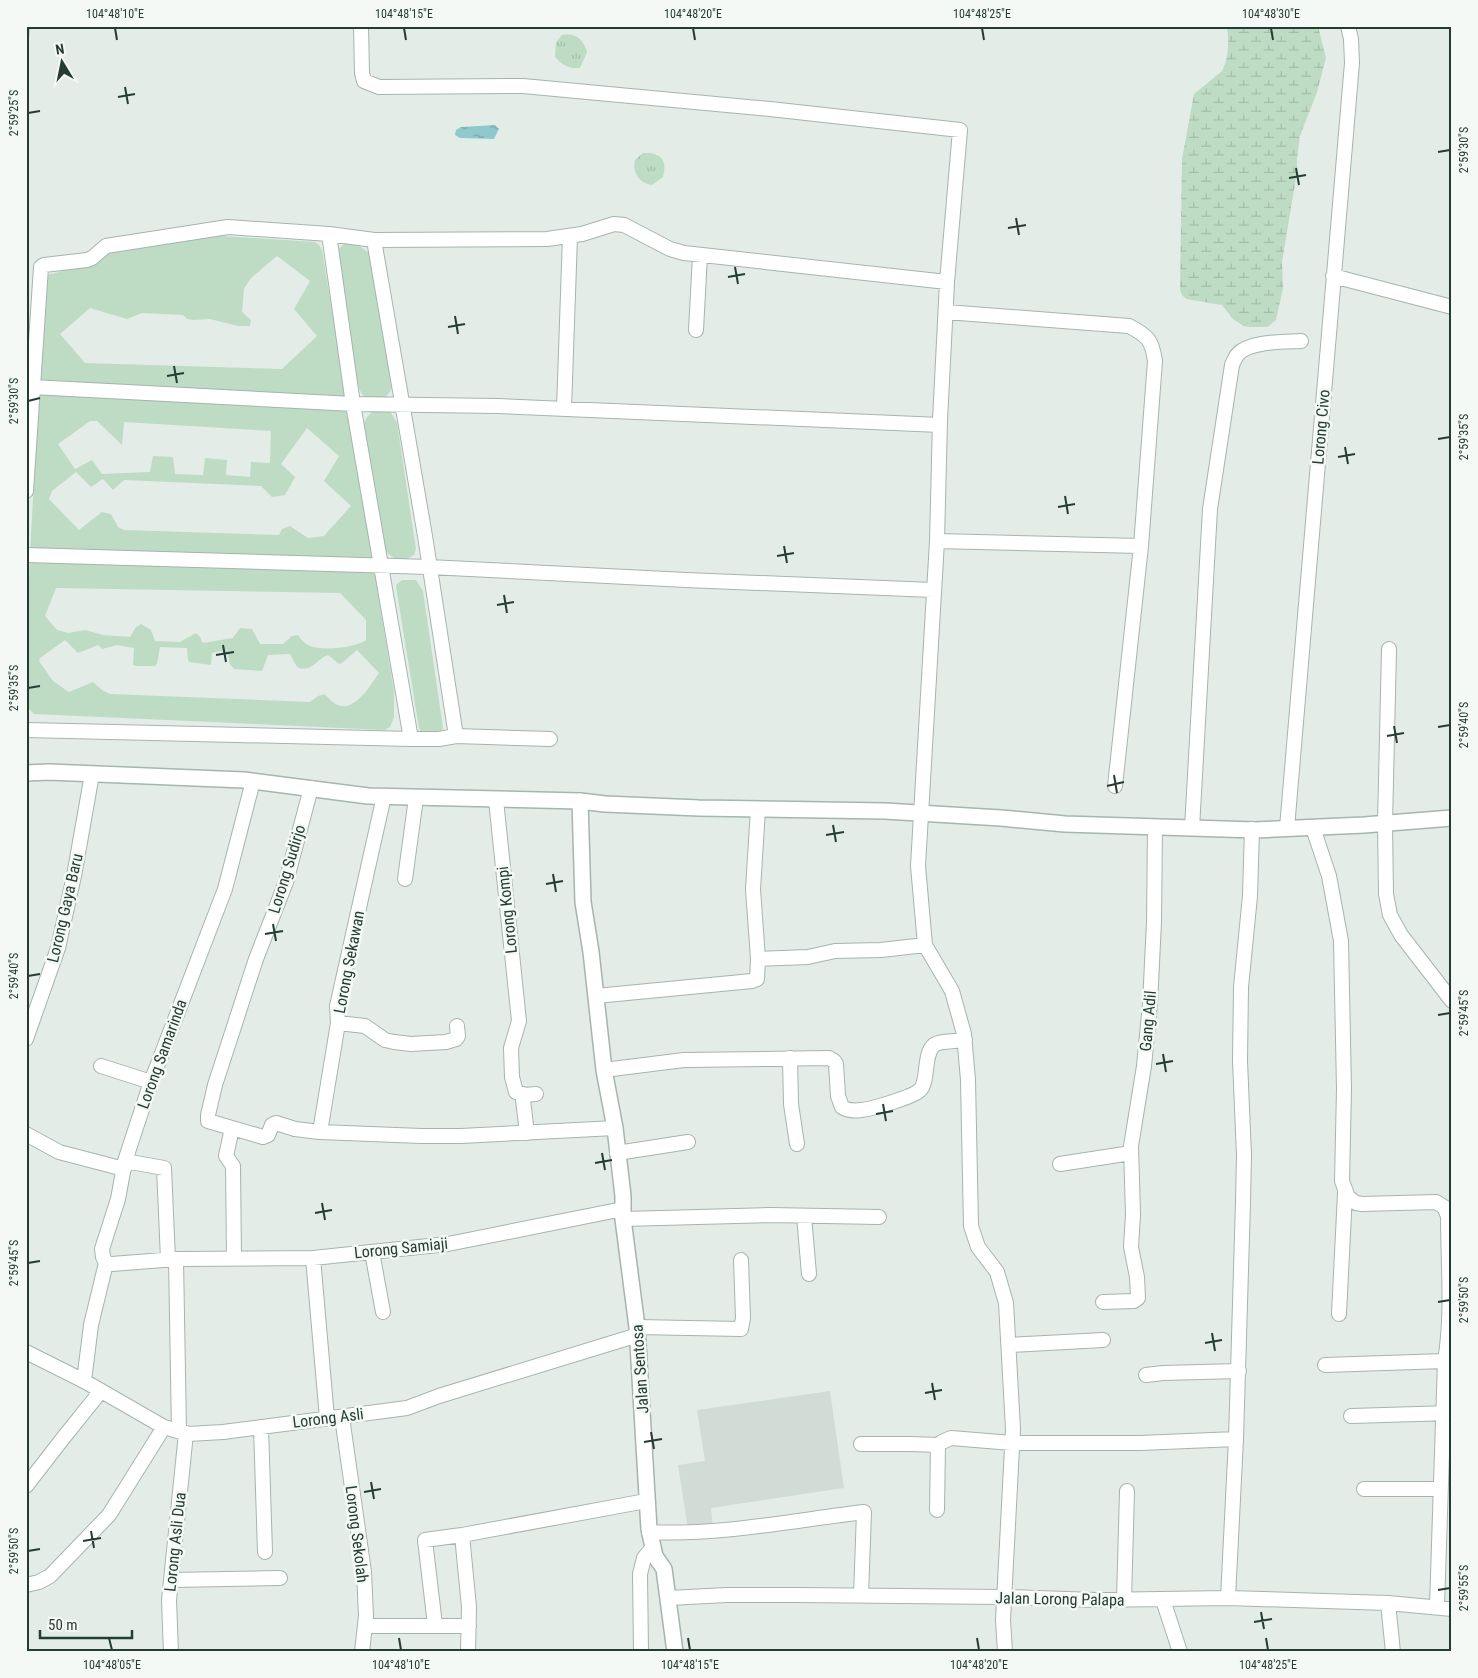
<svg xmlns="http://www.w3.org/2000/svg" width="1478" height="1678" viewBox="0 0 1478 1678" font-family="'Roboto Condensed',sans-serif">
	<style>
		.built { fill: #d2dcd6 }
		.grass { fill: #bedbc4; fill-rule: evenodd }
		.wetland { fill: url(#wetland-marsh) }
		.park { fill: url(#park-tufts) }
		.water { fill: url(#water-ripples) }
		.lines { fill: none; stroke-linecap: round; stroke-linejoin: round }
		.stream { stroke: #90c9cd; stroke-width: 4 }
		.minor-casing { stroke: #a7b4ae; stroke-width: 16 }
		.tertiary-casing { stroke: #a7b4ae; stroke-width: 18 }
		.secondary-casing { stroke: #a3b7ae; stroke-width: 18 }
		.minor { stroke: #fff; stroke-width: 14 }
		.tertiary { stroke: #fff; stroke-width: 15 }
		.secondary { stroke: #fff; stroke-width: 15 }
		.ticks { fill: none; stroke: #253c34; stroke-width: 2 }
		.labels { text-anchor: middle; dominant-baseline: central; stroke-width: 5; stroke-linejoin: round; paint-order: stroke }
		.street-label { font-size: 16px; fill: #253c34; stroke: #f4f9f6 }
		.neatline { fill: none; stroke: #253c34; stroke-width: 2 }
		.ticks-label { font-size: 12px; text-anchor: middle; fill: #253c34 }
	</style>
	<defs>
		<pattern id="wetland-marsh" width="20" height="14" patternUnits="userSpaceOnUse" patternTransform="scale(1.25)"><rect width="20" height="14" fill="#bedbc4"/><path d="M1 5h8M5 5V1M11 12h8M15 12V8" fill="none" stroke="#a3bda9"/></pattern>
		<pattern id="park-tufts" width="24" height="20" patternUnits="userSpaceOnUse" patternTransform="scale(1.25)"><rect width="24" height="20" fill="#bedbc4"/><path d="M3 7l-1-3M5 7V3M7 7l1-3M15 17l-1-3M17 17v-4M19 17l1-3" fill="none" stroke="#a3bda9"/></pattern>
		<pattern id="water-ripples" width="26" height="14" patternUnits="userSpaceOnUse" patternTransform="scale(1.25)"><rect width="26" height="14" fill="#90c9cd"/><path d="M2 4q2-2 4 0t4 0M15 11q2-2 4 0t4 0" fill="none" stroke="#75a4a7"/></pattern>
	</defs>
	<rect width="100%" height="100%" fill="#e4ece8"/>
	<!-- built -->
	<path class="built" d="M 830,1391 L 844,1488 L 711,1508 L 713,1526 L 688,1529 L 678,1465 L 705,1461 L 697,1410 Z"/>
	<!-- grass -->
	<path class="grass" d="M 206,235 L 315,242 L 319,245 L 322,250 L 394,692 L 394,717 L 390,727 L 385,730 L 34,714 L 26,706 C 26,562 39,418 47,275 L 67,270 L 107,253 ZM 277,256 L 310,281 L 294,309 L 317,336 L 282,369 L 85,363 L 60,334 L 90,308 L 127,319 L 142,313 L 183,315 L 187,319 L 193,320 L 210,319 L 238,326 L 250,326 L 251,320 L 242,312 L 244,289 L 247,284 L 251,278 ZM 90,421 L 97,421 L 122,445 L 124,422 L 271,431 L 270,463 L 251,462 L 250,477 L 226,475 L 227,460 L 205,458 L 203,475 L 175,474 L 173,457 L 153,456 L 150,472 L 102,474 L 92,460 L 75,469 L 58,444 ZM 307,428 L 339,456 L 324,481 L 351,506 L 324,536 L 308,538 L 290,526 L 282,529 L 279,535 L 124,530 L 118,527 L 111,514 L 102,512 L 79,530 L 49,499 L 52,491 L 76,472 L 91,487 L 103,479 L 113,490 L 124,480 L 261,486 L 272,497 L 285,495 L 295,477 L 281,464 ZM 56,588 L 340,593 L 366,620 L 366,640 C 355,648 323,651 310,646 C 305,644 301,639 298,635 L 292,636 L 283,644 L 260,644 L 252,629 L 240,628 L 233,638 L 203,643 L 200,637 L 196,633 L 180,642 L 155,641 L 151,630 L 141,624 L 136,627 L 130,637 L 103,635 L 85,630 L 68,633 L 57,630 L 45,616 ZM 65,640 L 78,653 L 98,645 L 102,649 L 117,645 L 134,648 L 133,665 L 136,666 L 155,666 L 157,664 L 160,647 L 187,648 L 188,660 L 189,662 L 211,665 L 212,653 L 220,651 L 228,655 L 230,664 L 234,669 L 262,671 L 268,655 L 290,654 L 297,667 C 311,674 316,659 328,655 L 339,664 L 342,663 L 357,650 L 379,673 C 370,685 356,712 337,705 C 333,703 328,697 324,694 L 318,696 L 310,702 L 110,694 L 102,690 L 93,682 L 69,692 L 53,681 L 39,661 L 40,658 Z
		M 346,242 L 357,244 L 369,253 L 392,386 C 390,399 373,404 363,395 C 360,392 359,388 358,384 L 337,261 L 338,250 Z
		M 379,410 L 390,411 L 397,423 L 416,549 L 414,555 C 402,563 393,560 384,549 L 364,423 C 368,414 371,412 379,410 Z
		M 402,580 L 416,580 L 423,591 L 443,728 L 440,733 L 421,733 L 419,728 L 397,593 L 396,585 Z"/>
	<!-- wetland -->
	<path class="wetland" d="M 1227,26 L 1318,26 L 1326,58 L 1317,92 L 1300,136 L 1297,159 L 1297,172 L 1282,262 L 1283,288 L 1276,320 L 1267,327 L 1250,327 L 1244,326 L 1233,319 L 1222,305 L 1186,299 L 1182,295 L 1180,290 L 1182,159 L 1194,94 L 1222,71 C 1229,57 1229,41 1227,26 Z"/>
	<!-- park -->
	<path class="park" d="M 562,35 C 576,33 583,39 587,52 L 580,68 C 569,69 562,65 555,57 L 556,42 Z
		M 643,153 C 660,152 668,159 663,177 L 652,185 C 639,183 632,172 635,160 Z"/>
	<!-- water -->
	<path class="water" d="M 495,125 L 499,129 L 494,139 L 460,138 L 455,135 L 456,130 L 461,127 Z"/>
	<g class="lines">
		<!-- stream -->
		<path class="stream" d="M 26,51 L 28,26"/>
		<!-- minor casing -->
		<g class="minor-casing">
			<path id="minor" d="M 361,26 L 362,73 L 364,81 L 379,87 L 523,86 L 770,109 L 960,130 L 947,282 L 940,420 L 937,541 L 918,866 L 925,945 L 952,991 L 964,1034 L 968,1080 L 971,1226 L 978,1247 L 997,1272 L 1006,1303 L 1013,1429 L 1003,1620 L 1005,1652
				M 329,234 L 353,404 L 411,739
				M 374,240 L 425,536 L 456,736
				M 1333,276 L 1452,307
				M 946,312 L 1129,326 C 1148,336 1152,340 1155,361 L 1141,546 L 1115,786
				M 696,330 L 700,255
				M 32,387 L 353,404 L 498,406 L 940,425
				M 564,409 L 570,236
				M 26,491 L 41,267 L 44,265 L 87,260 L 92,258 L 106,246 L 228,227 L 329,234 L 374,240 L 547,239 L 582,234 L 614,224 L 624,225 L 670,249 L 684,253 L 947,282
				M 937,541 L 1141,546
				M 26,555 L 429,567 L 686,580 L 933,590
				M 1389,649 L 1385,824 L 1386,894 L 1390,915 L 1401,935 L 1452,1001
				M 26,730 L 411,739 L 439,739 L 456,736 L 550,739
				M 253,781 L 225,889 L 151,1082 L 125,1161 L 118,1199 L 102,1249 L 103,1257 L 106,1263 L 112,1264 L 176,1259 L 313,1258 L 448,1244 L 623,1209
				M 311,788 L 286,882 L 256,959 L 215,1085 L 208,1115 L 208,1121 L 263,1137 L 268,1135 L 272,1125 L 276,1123 L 295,1129 L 320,1132 L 421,1136 L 461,1136 L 615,1128
				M 496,800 L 519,1021 L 511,1048 L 512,1077 L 516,1092 L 526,1095
				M 1192,828 L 1210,509 L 1232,365 C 1234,361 1235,357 1238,354 C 1249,341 1284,342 1301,341
				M 1287,828 L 1352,63 L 1351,39 L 1348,26
				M 1313,828 L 1329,876 L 1341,941 L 1344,1089 L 1342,1181 L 1348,1197 L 1356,1203 L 1362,1204 L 1436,1202 L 1444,1207 L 1448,1216 C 1448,1265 1453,1313 1445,1361 L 1437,1606
				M 405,879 L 416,798
				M 758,959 L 808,957 L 835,951 L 881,950 L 925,945
				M 596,996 L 752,981 L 757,979 L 758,959 L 753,889 L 758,809
				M 338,1023 L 365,1026 L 385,1040 L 394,1042 L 411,1044 L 446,1042 L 456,1039 L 458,1036 L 457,1026
				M 26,1039 L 58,948 L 74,876 L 92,774
				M 790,1058 L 791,1104 L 797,1144
				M 101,1066 L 151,1082
				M 604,1070 L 684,1060 L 829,1058 L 834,1061 L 836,1064 L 838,1096 L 842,1107 C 848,1111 854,1111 861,1110 C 872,1109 913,1097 920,1090 C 929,1081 923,1054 934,1045 C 939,1041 958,1041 965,1040
				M 232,1128 L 226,1156 L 233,1166 L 234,1258
				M 320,1132 L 338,1023 L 337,1006 L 384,796
				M 527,1133 L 523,1100 L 526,1095 L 536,1094
				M 26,1134 L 59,1152 L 124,1169
				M 617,1153 L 688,1142
				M 125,1161 L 164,1168 L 168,1259
				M 1060,1164 L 1131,1153
				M 804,1216 L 809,1274
				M 623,1219 L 770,1215 L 879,1217
				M 372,1252 L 383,1312
				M 313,1258 L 327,1418
				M 176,1259 L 179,1431
				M 1103,1302 L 1134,1301 L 1138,1298 L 1137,1277 L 1131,1247 L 1133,1215 L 1131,1146 L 1144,1066 L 1150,1004 L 1154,922 L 1155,827
				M 1339,1314 L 1345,1193
				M 637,1327 L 741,1329 L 743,1318 L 741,1260
				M 1009,1345 L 1103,1340
				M 26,1352 L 84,1381 L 164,1427 L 188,1434 L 223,1432 L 407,1408 L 439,1396 L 638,1335
				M 1325,1365 L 1445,1361
				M 1146,1375 L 1163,1373 L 1239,1371
				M 84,1381 L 91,1325 L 106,1263
				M 1351,1416 L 1451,1413
				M 342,1417 L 364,1572 L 366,1616 L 362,1652
				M 261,1427 L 265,1552
				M 861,1444 L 911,1444 L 938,1445
				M 26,1486 L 64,1437 L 101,1391
				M 1364,1489 L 1441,1489
				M 937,1510 L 938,1445 L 942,1442 L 951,1438 L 1012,1443 L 1140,1443 L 1236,1439
				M 649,1532 C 718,1536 796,1520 864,1512 L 861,1596
				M 462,1535 L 469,1607 L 468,1652
				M 171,1580 L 280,1578
				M 26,1585 L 39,1582 L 50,1576 L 109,1515 L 164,1427
				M 669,1598 L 727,1595 L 798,1595 L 1005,1597 L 1095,1600 L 1228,1598 L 1388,1603 L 1452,1609
				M 1228,1598 L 1236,1439 L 1243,1202 L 1244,1155 L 1240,1061 L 1241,987 L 1250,896 L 1252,829
				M 1124,1600 L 1127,1491
				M 1163,1600 L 1180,1652
				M 1388,1603 L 1393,1652
				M 435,1625 L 425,1540 L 462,1535 L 646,1501
				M 365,1626 L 469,1626
				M 171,1652 L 169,1600 L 186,1433
				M 641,1652 L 640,1574 L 644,1558 L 653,1547"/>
		</g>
		<!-- tertiary casing -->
		<g class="tertiary-casing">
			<path id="tertiary" d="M 580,801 L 583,902 L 591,952 L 604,1070 L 615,1128 L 623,1196 L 623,1219 L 637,1327 L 649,1529 L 655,1556 L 664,1569 L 675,1652"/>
		</g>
		<!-- secondary casing -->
		<g class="secondary-casing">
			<path id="secondary" d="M 26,773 L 49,772 L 244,780 L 368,796 L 580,801 L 605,804 L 699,808 L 885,811 L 1001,818 L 1065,824 L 1255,830 L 1364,825 L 1452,818"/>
		</g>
		<!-- minor -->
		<use href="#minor" class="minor"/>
		<!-- tertiary -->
		<use href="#tertiary" class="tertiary"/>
		<!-- secondary -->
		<use href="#secondary" class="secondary"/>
	</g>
	<!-- ticks -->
	<path class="ticks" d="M 115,28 L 117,40M 404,28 L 406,40M 693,28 L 695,40M 982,28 L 984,40M 1271,28 L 1273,40M 125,87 L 128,104M 118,97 L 135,94M 28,113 L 40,111M 1438,152 L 1450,150M 1296,168 L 1299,185M 1289,178 L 1306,175M 1016,218 L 1019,235M 1008,228 L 1026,225M 735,267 L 738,284M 728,277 L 745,274M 455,316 L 458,334M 448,327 L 465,324M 174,366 L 177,383M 167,376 L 184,373M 28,401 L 40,398M 1438,439 L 1450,437M 1345,447 L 1348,464M 1338,457 L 1355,454M 1065,496 L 1068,514M 1058,507 L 1075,504M 784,546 L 787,563M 777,556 L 794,553M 504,595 L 507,613M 497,605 L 514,602M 223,645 L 226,662M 216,655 L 234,652M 28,688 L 40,686M 1394,726 L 1397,743M 1438,727 L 1450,725M 1387,736 L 1404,733M 1114,775 L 1117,793M 1107,786 L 1124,782M 833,825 L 836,842M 826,835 L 844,832M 553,874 L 556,892M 546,884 L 563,881M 273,924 L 276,941M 265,934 L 283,931M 28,976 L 40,974M 1438,1015 L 1450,1013M 1163,1054 L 1166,1072M 1156,1064 L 1173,1061M 883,1104 L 886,1121M 876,1114 L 893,1111M 602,1153 L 605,1170M 595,1163 L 612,1160M 322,1203 L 325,1220M 315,1213 L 332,1210M 28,1263 L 40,1261M 1438,1302 L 1450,1300M 1212,1333 L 1215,1351M 1205,1343 L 1222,1340M 932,1383 L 935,1400M 925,1393 L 942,1390M 651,1432 L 654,1449M 644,1442 L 662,1439M 371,1482 L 374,1499M 364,1492 L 381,1489M 91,1531 L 94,1548M 83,1541 L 101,1538M 28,1551 L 40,1549M 1438,1590 L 1450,1588M 1261,1612 L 1264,1629M 1254,1622 L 1272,1619M 109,1638 L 112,1650M 399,1638 L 401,1650M 688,1638 L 690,1650M 977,1638 L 979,1650M 1266,1638 L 1268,1650"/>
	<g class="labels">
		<!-- street labels -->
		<g class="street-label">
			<text transform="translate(1321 427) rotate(-85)">Lorong Civo</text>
			<text transform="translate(287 869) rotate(-73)">Lorong Sudirjo</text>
			<text transform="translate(65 908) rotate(-77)">Lorong Gaya Baru</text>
			<text transform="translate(507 910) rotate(-96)">Lorong Kompi</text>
			<text transform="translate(349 962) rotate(-79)">Lorong Sekawan</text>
			<text transform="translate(1148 1021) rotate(-85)">Gang Adil</text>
			<text transform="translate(162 1054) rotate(-70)">Lorong Samarinda</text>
			<text transform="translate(401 1248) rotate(-6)">Lorong Samiaji</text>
			<text transform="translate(640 1369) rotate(-94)">Jalan Sentosa</text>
			<text transform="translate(328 1418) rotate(-7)">Lorong Asli</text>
			<text transform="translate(357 1534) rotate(83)">Lorong Sekolah</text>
			<text transform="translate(175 1542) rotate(-84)">Lorong Asli Dua</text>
			<text transform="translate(1060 1599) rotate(1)">Jalan Lorong Palapa</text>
		</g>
	</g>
	<!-- border -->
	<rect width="1478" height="1678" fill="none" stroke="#f4f9f6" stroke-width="55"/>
	<!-- north arrow -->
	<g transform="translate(62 62) rotate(350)" stroke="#f4f9f6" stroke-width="4" paint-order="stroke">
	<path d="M0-4L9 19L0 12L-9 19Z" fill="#253c34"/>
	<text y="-8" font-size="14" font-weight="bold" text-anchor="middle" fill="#253c34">N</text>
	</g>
	<!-- scale -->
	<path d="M40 1630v8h92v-8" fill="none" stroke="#253c34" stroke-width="2.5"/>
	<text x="48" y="1630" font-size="15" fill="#253c34" stroke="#f4f9f6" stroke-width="4" paint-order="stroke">50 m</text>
	<rect x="28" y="28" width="1422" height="1622" class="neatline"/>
	<g class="ticks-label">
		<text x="115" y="18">104°48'10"E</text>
		<text x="404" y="18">104°48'15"E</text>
		<text x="693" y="18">104°48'20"E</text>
		<text x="982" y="18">104°48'25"E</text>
		<text x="1271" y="18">104°48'30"E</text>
		<text transform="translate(14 113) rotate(-90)" y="4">2°59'25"S</text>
		<text transform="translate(1464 150) rotate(-90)" y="4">2°59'30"S</text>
		<text transform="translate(14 401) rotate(-90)" y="4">2°59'30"S</text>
		<text transform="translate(1464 437) rotate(-90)" y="4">2°59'35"S</text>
		<text transform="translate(14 688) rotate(-90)" y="4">2°59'35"S</text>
		<text transform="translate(1464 725) rotate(-90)" y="4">2°59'40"S</text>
		<text transform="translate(14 976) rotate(-90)" y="4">2°59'40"S</text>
		<text transform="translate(1464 1013) rotate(-90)" y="4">2°59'45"S</text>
		<text transform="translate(14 1263) rotate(-90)" y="4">2°59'45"S</text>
		<text transform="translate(1464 1300) rotate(-90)" y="4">2°59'50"S</text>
		<text transform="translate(14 1551) rotate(-90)" y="4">2°59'50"S</text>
		<text transform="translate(1464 1588) rotate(-90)" y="4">2°59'55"S</text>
		<text x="112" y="1669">104°48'05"E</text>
		<text x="401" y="1669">104°48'10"E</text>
		<text x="690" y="1669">104°48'15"E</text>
		<text x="979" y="1669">104°48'20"E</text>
		<text x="1268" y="1669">104°48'25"E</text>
	</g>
</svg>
